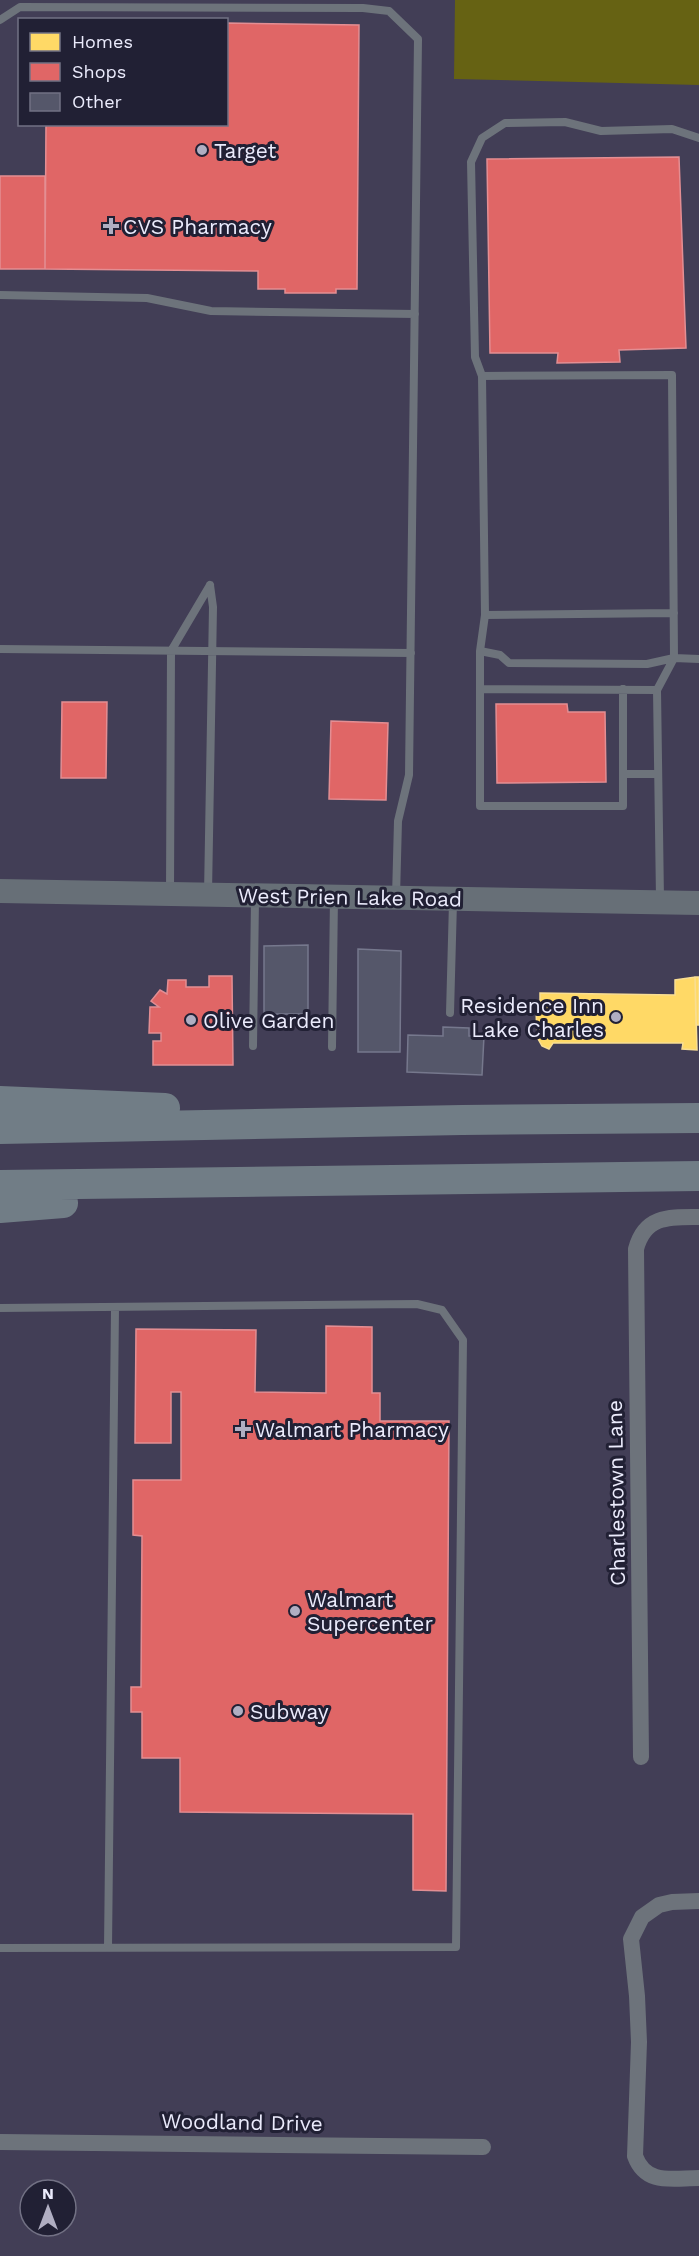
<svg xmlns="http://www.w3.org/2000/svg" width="699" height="2256" viewBox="0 0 699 2256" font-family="'Work Sans',sans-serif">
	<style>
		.forest { fill: #666213 }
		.homes { fill: #ffd966; stroke: #f9de93; stroke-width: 1.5 }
		.shops { fill: #e06666; stroke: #e38e93; stroke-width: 1.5 }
		.building { fill: #55576a; stroke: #76788d; stroke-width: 1.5 }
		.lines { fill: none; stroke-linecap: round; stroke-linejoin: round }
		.lane { stroke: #6d737b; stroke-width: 8 }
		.street { stroke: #6d737b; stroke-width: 16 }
		.secondary { stroke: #676f77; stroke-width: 24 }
		.highway { stroke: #717d86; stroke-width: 30 }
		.poi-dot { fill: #b0aec2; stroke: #212034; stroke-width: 2 }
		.labels { text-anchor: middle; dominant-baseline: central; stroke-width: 6; stroke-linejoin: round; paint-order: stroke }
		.poi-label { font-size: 21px; fill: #ebebfc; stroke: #212034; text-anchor: start }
		.street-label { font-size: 21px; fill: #ebebfc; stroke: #212034 }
	</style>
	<rect width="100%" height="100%" fill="#423e56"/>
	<!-- forest -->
	<path class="forest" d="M 455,0 L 699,0 L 699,85 L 454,79 Z"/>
	<!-- homes -->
	<path class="homes" d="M 695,977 L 699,977 L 699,1025 L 696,1025 Z
		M 695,977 L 697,1050 L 682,1049 L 683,1043 L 553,1043 L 549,1049 L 542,1046 L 537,1037 L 536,1010 L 540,1010 L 540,993 L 675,995 L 675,980 Z"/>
	<!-- shops -->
	<path class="shops" d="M 226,23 L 359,25 L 357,289 L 336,289 L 336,293 L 285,293 L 285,289 L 258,289 L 258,271 L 45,269 L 46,124 L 226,124 Z
		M 679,157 L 686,348 L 619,350 L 620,362 L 557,363 L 558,353 L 490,353 L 487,159 Z
		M 0,176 L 45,176 L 45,269 L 0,269 Z
		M 62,702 L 107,702 L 106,778 L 61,778 Z
		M 496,704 L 567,704 L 568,712 L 605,712 L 606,782 L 497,783 Z
		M 331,721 L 388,723 L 386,800 L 329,799 Z
		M 209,976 L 232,976 L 233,1065 L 153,1065 L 153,1041 L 161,1041 L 161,1033 L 149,1033 L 150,1007 L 159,1007 L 151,1001 L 160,990 L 167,994 L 168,980 L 186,980 L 186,987 L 209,987 Z
		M 326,1326 L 372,1327 L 372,1393 L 380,1393 L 380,1421 L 449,1421 L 446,1891 L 413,1890 L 413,1814 L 180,1812 L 180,1758 L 142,1758 L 142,1712 L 131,1712 L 131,1687 L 141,1687 L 142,1536 L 133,1535 L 133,1480 L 181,1480 L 181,1392 L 171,1392 L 171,1443 L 135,1443 L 136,1329 L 256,1330 L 255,1392 L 326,1393 Z"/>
	<!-- building -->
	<path class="building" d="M 308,945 L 308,1014 L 264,1014 L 264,946 Z
		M 358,949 L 401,951 L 400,1052 L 358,1052 Z
		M 443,1027 L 469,1028 L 469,1036 L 484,1036 L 482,1075 L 407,1072 L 408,1035 L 443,1036 Z"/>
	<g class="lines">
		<!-- lane -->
		<path class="lane" d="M 0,20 L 20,7 L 363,8 L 389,11 L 418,39 L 409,775 L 398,821 L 396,897
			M 0,295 L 147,298 L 211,311 L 415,314
			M 482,376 L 475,357 L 471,162 L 482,138 L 505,123 L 565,122 L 601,131 L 672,129 L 699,138
			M 485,615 L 674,613
			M 0,649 L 411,653
			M 480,651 L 480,689
			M 623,689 L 623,806 L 480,806 L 480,689 L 657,690 L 660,899
			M 657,690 L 674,658 L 672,375 L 482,376 L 485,615 L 480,651 L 500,655 L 509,663 L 647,664 L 674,658 L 699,659
			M 623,774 L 658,774
			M 170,893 L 171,651 L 210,585
			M 208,894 L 213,607 L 210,585
			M 450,1013 L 453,902
			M 253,1046 L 255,899
			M 332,1047 L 334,897
			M 0,1308 L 417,1304 L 442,1310 L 463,1340 L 456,1947 L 0,1948
			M 108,1948 L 115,1308"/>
		<!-- street -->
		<path class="street" d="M 641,1757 L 636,1249 C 645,1215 670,1217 699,1217
			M 699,1901 L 672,1902 L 659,1905 L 642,1917 L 631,1939 L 637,1996 L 639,2042 L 635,2156 C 646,2186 673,2178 699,2178
			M 0,2142 L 483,2147"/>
		<!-- secondary -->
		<path class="secondary" d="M 0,891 L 699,903"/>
		<!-- highway -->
		<path class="highway" d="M 0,1101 L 165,1108
			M 0,1129 L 462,1120 L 699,1118
			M 0,1185 L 699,1176
			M 0,1208 L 63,1203"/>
	</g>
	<!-- markers -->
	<g class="poi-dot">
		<circle cx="202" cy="150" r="6"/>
		<path d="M108 217h6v6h6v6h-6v6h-6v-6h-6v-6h6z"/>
		<circle cx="616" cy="1017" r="6"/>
		<circle cx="191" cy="1020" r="6"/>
		<path d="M240 1420h6v6h6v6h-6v6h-6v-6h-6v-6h6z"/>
		<circle cx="295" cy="1611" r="6"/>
		<circle cx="238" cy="1711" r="6"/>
	</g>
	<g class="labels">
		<!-- poi labels -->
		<g class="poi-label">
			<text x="214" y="150">Target</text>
			<text x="123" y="226">CVS Pharmacy</text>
			<text x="604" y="1005" text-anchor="end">Residence Inn<tspan x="604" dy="24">Lake Charles</tspan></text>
			<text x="203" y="1020">Olive Garden</text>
			<text x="255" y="1429">Walmart Pharmacy</text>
			<text x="307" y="1599">Walmart<tspan x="307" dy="24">Supercenter</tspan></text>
			<text x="250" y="1711">Subway</text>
		</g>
		<!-- street labels -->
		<g class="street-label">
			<text transform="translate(350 897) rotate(1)">West Prien Lake Road</text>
			<text transform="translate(616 1493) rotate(-91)">Charlestown Lane</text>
			<text transform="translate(242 2122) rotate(1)">Woodland Drive</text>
		</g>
	</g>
	<!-- legend -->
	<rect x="18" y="18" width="210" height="108" fill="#212034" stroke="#727184" stroke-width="1.5"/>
	<rect x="30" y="33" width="30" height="18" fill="#ffd966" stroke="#727184" stroke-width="1.5"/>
	<text x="72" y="48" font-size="18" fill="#ebebfc">Homes</text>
	<rect x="30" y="63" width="30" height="18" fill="#e06666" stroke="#727184" stroke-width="1.5"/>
	<text x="72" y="78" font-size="18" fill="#ebebfc">Shops</text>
	<rect x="30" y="93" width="30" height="18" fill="#55576a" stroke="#727184" stroke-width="1.5"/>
	<text x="72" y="108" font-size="18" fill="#ebebfc">Other</text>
	<!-- north arrow -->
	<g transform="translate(48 2208)"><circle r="28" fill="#212034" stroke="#727184" stroke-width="1.5"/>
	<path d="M0-4.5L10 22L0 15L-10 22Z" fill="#b0aec2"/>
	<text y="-9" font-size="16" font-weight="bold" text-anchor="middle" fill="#ebebfc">N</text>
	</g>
</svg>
